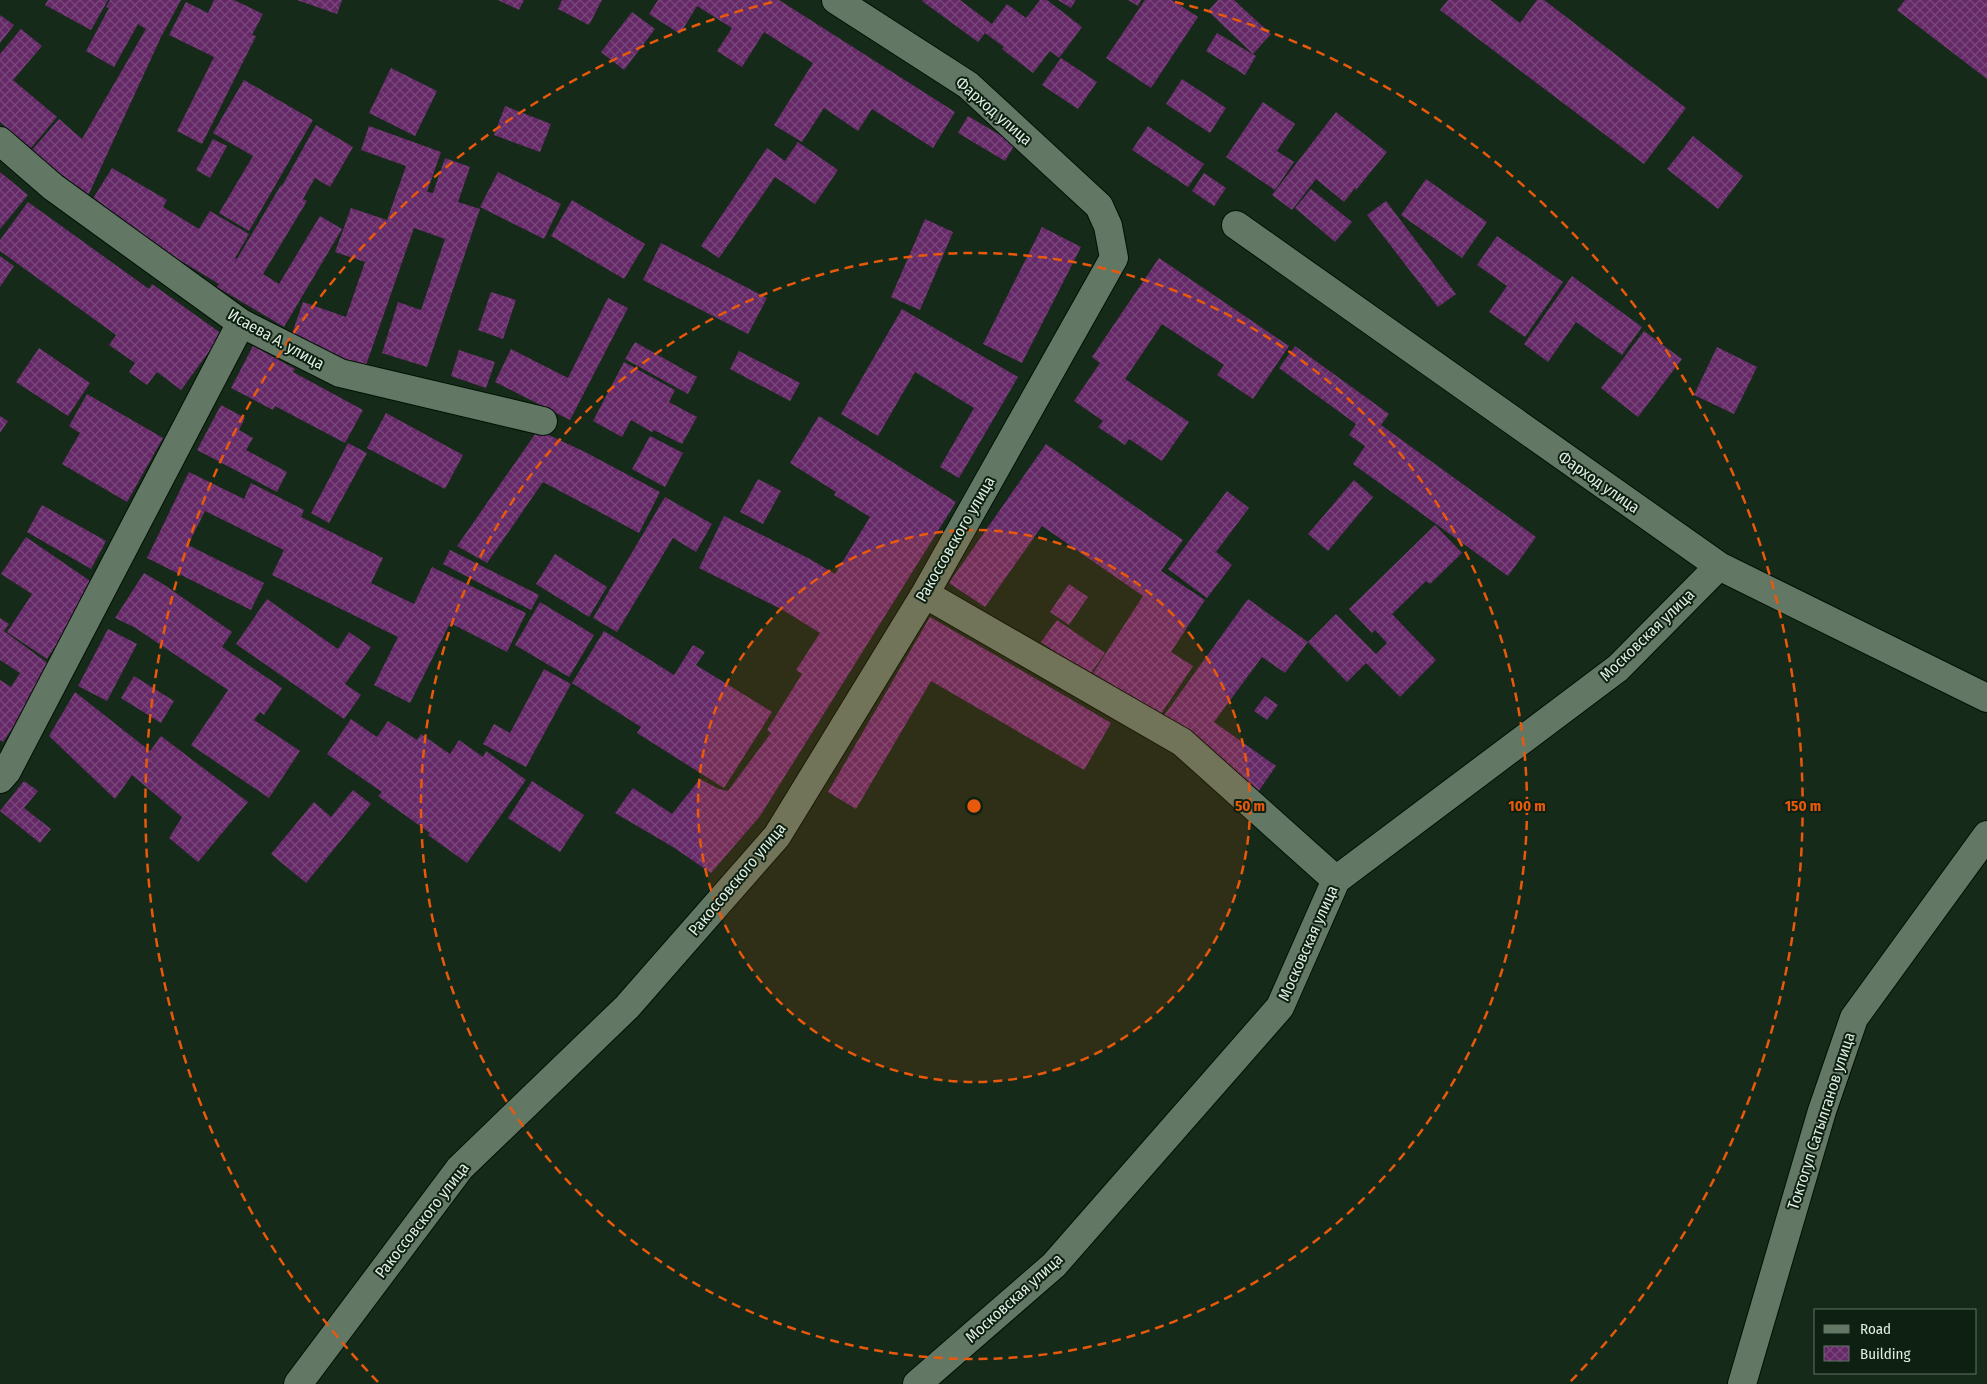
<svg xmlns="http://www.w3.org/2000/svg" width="1987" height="1384" viewBox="0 0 1987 1384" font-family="'Fira Sans Condensed',sans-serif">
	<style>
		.building { fill: url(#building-cross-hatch) }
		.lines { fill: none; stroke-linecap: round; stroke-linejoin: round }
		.minor-casing { stroke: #021205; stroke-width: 30 }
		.minor { stroke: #627865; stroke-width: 28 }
		.ring { fill: none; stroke: #e8590c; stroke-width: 2.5; stroke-dasharray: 9 6 }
		.labels { text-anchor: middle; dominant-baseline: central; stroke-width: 4; stroke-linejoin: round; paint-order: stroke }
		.street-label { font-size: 16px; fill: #e0ede2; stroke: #0d2011 }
		.centre { fill: #e8590c; stroke: #0d2011; stroke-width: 2.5 }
		.ring-label { font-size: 15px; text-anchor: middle; font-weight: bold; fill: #e8590c; stroke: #0d2011; stroke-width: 4; stroke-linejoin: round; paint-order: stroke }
	</style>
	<defs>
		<pattern id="building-cross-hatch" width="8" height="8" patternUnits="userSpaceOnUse" patternTransform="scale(1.25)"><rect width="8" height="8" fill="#642966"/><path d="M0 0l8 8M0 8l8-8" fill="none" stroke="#7a487c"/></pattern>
	</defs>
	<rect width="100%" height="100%" fill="#162a1a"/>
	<!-- building -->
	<path class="building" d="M 48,0 L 108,0 L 91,30 L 45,5 Z
		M 110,0 L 181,0 L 161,37 L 86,200 L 32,150 L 59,119 L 82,139 L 146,29 L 138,24 L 114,67 L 86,51 L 109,8 L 106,7 Z
		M 214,0 L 234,0 L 263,14 L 252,35 L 256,36 L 202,144 L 177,131 L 214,57 L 169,35 L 186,2 L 208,13 Z
		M 297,0 L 342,0 L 337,14 Z
		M 498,0 L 524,0 L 519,10 Z
		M 562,0 L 602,0 L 589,25 L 558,9 Z
		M 658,0 L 779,0 L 955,112 L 933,148 L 872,109 L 858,131 L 824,108 L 802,142 L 774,125 L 813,63 L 764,32 L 742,67 L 717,51 L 732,28 L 697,6 L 680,34 L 649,14 Z
		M 923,0 L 960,0 L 992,24 L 1007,4 L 1026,18 L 1040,0 L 1047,0 L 1082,27 L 1059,58 L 1050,51 L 1033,73 L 1002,49 L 1004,47 L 985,33 L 978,42 L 922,1 Z
		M 1058,0 L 1076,0 L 1071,8 Z
		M 1128,0 L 1141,0 L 1138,6 Z
		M 1145,0 L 1172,0 L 1198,17 L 1151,88 L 1106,58 Z
		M 1218,0 L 1234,0 L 1271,34 L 1253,54 L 1208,11 Z
		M 1448,0 L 1490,0 L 1520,23 L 1537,0 L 1544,0 L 1686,108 L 1644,164 L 1440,10 Z
		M 1905,0 L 1987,0 L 1987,79 L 1897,10 Z
		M 632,12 L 655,29 L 624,70 L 601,52 Z
		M 0,15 L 14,25 L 0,43 Z
		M 21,29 L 42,46 L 13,80 L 57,117 L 31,148 L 0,122 L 0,54 Z
		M 1217,33 L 1256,56 L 1245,75 L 1206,51 Z
		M 1061,58 L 1097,82 L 1078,109 L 1042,85 Z
		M 391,68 L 437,91 L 415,136 L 369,113 Z
		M 1182,79 L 1226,108 L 1210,133 L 1166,104 Z
		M 244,80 L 313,120 L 249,231 L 219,213 L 253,156 L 213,133 Z
		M 1263,102 L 1295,124 L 1277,151 L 1294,162 L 1275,190 L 1226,157 Z
		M 505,106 L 551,124 L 540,152 L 494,135 Z
		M 1336,112 L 1387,152 L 1356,190 L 1355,188 L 1344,202 L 1316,179 L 1292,210 L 1272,195 Z
		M 968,116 L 1015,144 L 1005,161 L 958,133 Z
		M 316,125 L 353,147 L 330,187 L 315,178 L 303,199 L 307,201 L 263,274 L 279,284 L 320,216 L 342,229 L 284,327 L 217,287 L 219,284 L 89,205 L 112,168 L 167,200 L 163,207 L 199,229 L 210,211 L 249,234 L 235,258 L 237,259 L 281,185 L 282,186 Z
		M 369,126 L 441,152 L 427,192 L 433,193 L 445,158 L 470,167 L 458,202 L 480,209 L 427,367 L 382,353 L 398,302 L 421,310 L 445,239 L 414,228 L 365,368 L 289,342 L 303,302 L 346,317 L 365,262 L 335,252 L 351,208 L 387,220 L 406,166 L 361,150 Z
		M 1148,126 L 1204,164 L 1188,187 L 1132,150 Z
		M 1693,136 L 1743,176 L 1718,209 L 1667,169 Z
		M 213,139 L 227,146 L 210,178 L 196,170 Z
		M 798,142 L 838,170 L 815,204 L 775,177 L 719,258 L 701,246 L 767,148 L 785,161 Z
		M 0,172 L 28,195 L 0,229 Z
		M 498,172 L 561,204 L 544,239 L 480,207 Z
		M 1204,173 L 1226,188 L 1214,206 L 1192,191 Z
		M 1426,179 L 1487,222 L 1462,258 L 1401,215 Z
		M 1311,189 L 1352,222 L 1335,242 L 1295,208 Z
		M 572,200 L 645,244 L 624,279 L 551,236 Z
		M 1386,201 L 1456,294 L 1438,307 L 1367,215 Z
		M 28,202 L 149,289 L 152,284 L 222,334 L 181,390 L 157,372 L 147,385 L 129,372 L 135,363 L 109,345 L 116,335 L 0,251 L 0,240 Z
		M 925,219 L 953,232 L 920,310 L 891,297 Z
		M 1042,227 L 1081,247 L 1022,363 L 983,344 Z
		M 1497,236 L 1563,282 L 1525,337 L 1489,312 L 1507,286 L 1477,265 Z
		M 661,243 L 767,298 L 748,334 L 643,280 Z
		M 0,256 L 14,266 L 0,287 Z
		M 1159,258 L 1289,346 L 1253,399 L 1217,375 L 1224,365 L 1162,324 L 1125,379 L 1189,422 L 1162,461 L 1129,439 L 1125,445 L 1098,427 L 1103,421 L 1074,401 L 1100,363 L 1092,357 Z
		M 1572,276 L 1642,327 L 1622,355 L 1576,322 L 1548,362 L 1524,344 Z
		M 491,292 L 516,300 L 503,339 L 478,330 Z
		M 608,298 L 628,308 L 570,420 L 495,382 L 511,349 L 568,378 Z
		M 902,309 L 1018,377 L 959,478 L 940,467 L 974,408 L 915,372 L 878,436 L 841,414 Z
		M 1644,331 L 1682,359 L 1638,417 L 1601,388 Z
		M 635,342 L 697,377 L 688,394 L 625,359 Z
		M 253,346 L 295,369 L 293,372 L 363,410 L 345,443 L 275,406 L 273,410 L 231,388 Z
		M 1295,346 L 1389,414 L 1381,425 L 1536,537 L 1508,576 L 1353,464 L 1365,446 L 1349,435 L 1356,424 L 1279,368 Z
		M 1717,347 L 1757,367 L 1734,414 L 1694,395 Z
		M 39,348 L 90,383 L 68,416 L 16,382 Z
		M 459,350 L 495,362 L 486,388 L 451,376 Z
		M 739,351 L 800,383 L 790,401 L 730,369 Z
		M 624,362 L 675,390 L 669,402 L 697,417 L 682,444 L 654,430 L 652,432 L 631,420 L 622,437 L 593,421 Z
		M 87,394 L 163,438 L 127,502 L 62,464 L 80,433 L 69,426 Z
		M 221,405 L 245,418 L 239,430 L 253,438 L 246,450 L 287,472 L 277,492 L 197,450 Z
		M 386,413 L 463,455 L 445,489 L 367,448 Z
		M 0,416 L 8,421 L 0,433 Z
		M 819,416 L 956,502 L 760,816 L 711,873 L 673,847 L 615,813 L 633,788 L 672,814 L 700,779 L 719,789 L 728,791 L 771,733 L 767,730 L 802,674 L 796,670 L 820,633 L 783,610 L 699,568 L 724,516 L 808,558 L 835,574 L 870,517 L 834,495 L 836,492 L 790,463 Z
		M 538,430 L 585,452 L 660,492 L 639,533 L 543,482 L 487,563 L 457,546 Z
		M 650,436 L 683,453 L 665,487 L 632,469 Z
		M 348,443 L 367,453 L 329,523 L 311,513 Z
		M 1046,444 L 1183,540 L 1161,571 L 1205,600 L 1171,652 L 1193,666 L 1159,717 L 1093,673 L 1143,596 L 1042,526 L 985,607 L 949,583 Z
		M 189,472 L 244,499 L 251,483 L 304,510 L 301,517 L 383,558 L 371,583 L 414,604 L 432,567 L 526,613 L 507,652 L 450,623 L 410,703 L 374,685 L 398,637 L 272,575 L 284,550 L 205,511 L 188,545 L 264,583 L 251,610 L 147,558 Z
		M 758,479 L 781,491 L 763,524 L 740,512 Z
		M 1354,480 L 1373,497 L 1328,551 L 1308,534 Z
		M 1227,491 L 1249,508 L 1216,552 L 1232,565 L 1207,598 L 1168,569 Z
		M 665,497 L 712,524 L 696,552 L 673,538 L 617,632 L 593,618 Z
		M 42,505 L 106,541 L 91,569 L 27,532 Z
		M 1435,525 L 1462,553 L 1430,584 L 1426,581 L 1392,614 L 1436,660 L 1400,697 L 1366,663 L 1347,682 L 1308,642 L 1336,614 L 1376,654 L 1387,643 L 1375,630 L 1372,633 L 1349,609 Z
		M 26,537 L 96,585 L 47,659 L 7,632 L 32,594 L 1,574 Z
		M 450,550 L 539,595 L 531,610 L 443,564 Z
		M 555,554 L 607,587 L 589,617 L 536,584 Z
		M 144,573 L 163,584 L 232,632 L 222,647 L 282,688 L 264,715 L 260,712 L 254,720 L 300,751 L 269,798 L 191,745 L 228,690 L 134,627 L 115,618 Z
		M 1069,584 L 1088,597 L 1069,625 L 1050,612 Z
		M 267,599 L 338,649 L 349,632 L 371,647 L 345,684 L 361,695 L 344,719 L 236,644 Z
		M 1248,599 L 1308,642 L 1285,673 L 1262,657 L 1214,722 L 1276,766 L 1258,792 L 1160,721 Z
		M 540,602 L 594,635 L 569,677 L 515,645 Z
		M 930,617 L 1111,723 L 1084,770 L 931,681 L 856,809 L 828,792 Z
		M 0,618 L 9,624 L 4,631 L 53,667 L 3,742 L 0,740 L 0,680 L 11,687 L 20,673 L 0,660 Z
		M 1057,620 L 1105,653 L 1089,676 L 1041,642 Z
		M 108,629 L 137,644 L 107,701 L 78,686 Z
		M 604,631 L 674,675 L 693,645 L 705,652 L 696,665 L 772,712 L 724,788 L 637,733 L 641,727 L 572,683 Z
		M 544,669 L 571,684 L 526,767 L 483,744 L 494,724 L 510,733 Z
		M 134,676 L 174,701 L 161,723 L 121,698 Z
		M 75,692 L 150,751 L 161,736 L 248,802 L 198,862 L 169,838 L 182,817 L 132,775 L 115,799 L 49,736 Z
		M 1265,696 L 1278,705 L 1267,720 L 1254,711 Z
		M 351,719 L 377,737 L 388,721 L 417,740 L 421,734 L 450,754 L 459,740 L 483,757 L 486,751 L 526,780 L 467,863 L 428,835 L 430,833 L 378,796 L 382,792 L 327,754 Z
		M 24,781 L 38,791 L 24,808 L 51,829 L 40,843 L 0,811 Z
		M 532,781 L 584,815 L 560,852 L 508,818 Z
		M 353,790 L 371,804 L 306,883 L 271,854 L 314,802 L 331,817 Z"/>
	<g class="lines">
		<!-- minor casing -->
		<g class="minor-casing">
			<path id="minor" d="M 0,141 L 53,187 L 241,323 L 340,373 L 543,421
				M 1236,225 L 1719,566 L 1987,698
				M 925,594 L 1182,742 L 1336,880
				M 0,779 L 7,771 L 241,323
				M 298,1384 L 460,1168 L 627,1007 L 777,836 L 925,594 L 1114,258 L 1108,226 L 1099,206 L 968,85 L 836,0
				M 917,1384 L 1054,1265 L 1280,1007 L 1336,880 L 1618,668 L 1719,566
				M 1742,1384 L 1822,1111 L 1854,1018 L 1987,835"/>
		</g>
		<!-- minor -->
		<use href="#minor" class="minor"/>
	</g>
	<!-- distance rings -->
	<circle cx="974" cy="806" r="276" fill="#e8590c" fill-opacity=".12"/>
	<g class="ring">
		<circle cx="974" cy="806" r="276"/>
		<circle cx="974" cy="806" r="553"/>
		<path d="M378 1382A829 829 0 0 1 773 2M1175 2A829 829 0 0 1 1570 1382"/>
	</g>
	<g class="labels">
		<!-- street labels -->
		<g class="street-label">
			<text transform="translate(994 111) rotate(41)">Фарход улица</text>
			<text transform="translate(276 339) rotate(29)">Исаева А. улица</text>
			<text transform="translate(1599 482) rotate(35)">Фарход улица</text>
			<text transform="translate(955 539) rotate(-60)">Ракоссовского улица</text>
			<text transform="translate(1647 635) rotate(-44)">Московская улица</text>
			<text transform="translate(737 879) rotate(-50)">Ракоссовского улица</text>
			<text transform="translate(1308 943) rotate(-66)">Московская улица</text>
			<text transform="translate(1821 1121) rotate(-72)">Токтогул Сатылганов улица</text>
			<text transform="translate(422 1220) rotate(-52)">Ракоссовского улица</text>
			<text transform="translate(1014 1298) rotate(-42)">Московская улица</text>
		</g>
	</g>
	<circle cx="974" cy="806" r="8" class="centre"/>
	<g class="ring-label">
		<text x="1250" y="811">50 m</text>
		<text x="1527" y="811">100 m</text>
		<text x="1803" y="811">150 m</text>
	</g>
	<!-- legend -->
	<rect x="1814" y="1309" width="162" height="65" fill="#0d2011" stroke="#617265"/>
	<rect x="1824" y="1325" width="25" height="8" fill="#627865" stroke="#617265"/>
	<text x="1860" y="1334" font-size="15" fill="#e0ede2">Road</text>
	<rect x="1824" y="1346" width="25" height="15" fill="url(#building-cross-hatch)" stroke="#617265"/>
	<text x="1860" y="1359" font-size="15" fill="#e0ede2">Building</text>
</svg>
